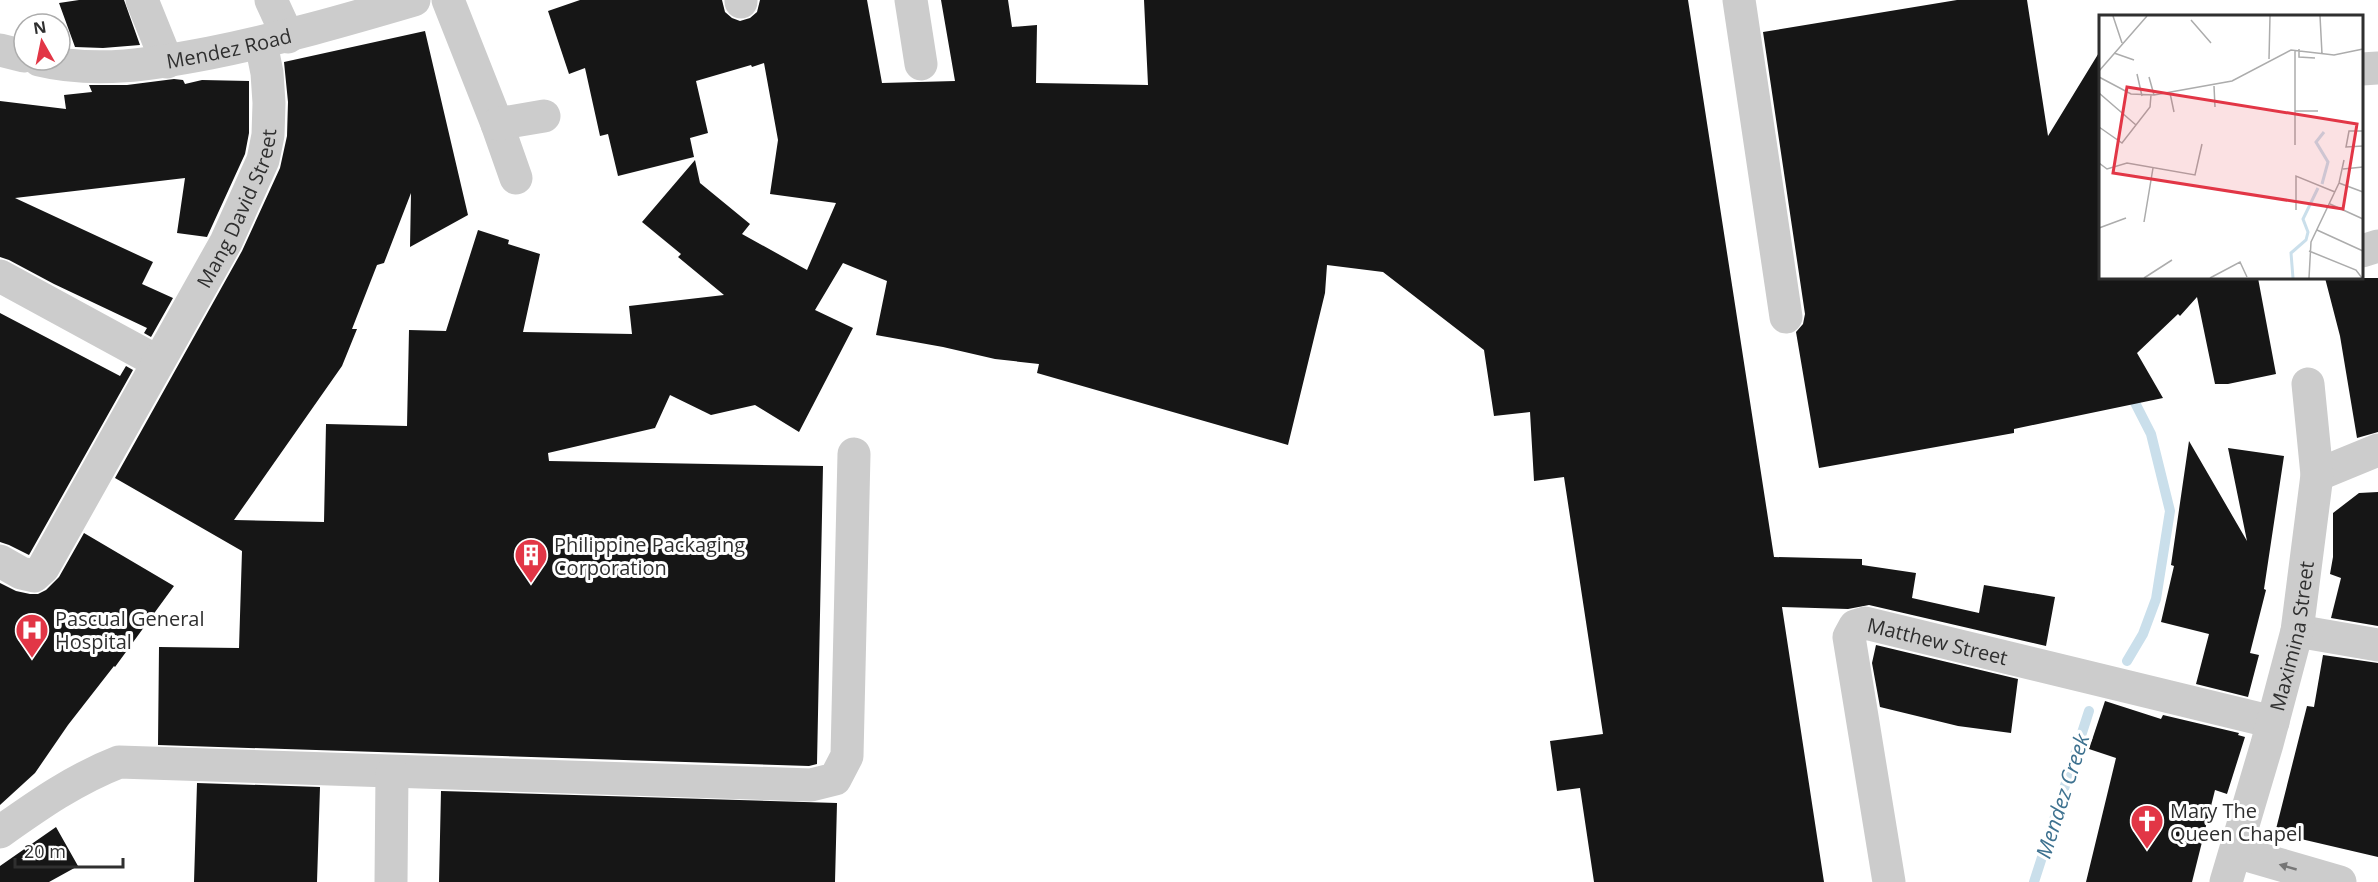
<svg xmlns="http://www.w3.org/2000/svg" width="2378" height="882" viewBox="0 0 2378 882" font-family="'Open Sans',sans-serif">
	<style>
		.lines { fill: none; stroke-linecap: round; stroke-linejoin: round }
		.stream { stroke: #cadfeb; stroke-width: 10 }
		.building { fill: #161616 }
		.minor { stroke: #ccc; stroke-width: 33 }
		.oneway { fill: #767676 }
		.labels { text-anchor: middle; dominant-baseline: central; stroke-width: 6; stroke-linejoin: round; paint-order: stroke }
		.street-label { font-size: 20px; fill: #2f2f2f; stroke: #fff }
		.poi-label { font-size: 20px; fill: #2f2f2f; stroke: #fff; text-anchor: start }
		.water-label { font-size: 21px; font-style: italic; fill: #3e7290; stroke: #fff }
		.inset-river { fill: none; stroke: #cadfeb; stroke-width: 3 }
		.inset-road { fill: none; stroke: #acacac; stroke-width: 1.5 }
		.view { fill: #e23646; fill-opacity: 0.15; stroke: #e23646; stroke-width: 3 }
		.inset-edge { fill: none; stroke: #2f2f2f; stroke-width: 3 }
	</style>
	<rect width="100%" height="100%" fill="#fff"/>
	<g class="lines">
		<!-- stream -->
		<path class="stream" d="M 2127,661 L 2143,634 L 2156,599 L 2170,511 L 2151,434 L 2129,391
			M 2034,882 L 2089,711"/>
	</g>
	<!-- building -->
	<path class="building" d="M 79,0 L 124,0 L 140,45 L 103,48 L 75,47 L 59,3 Z
		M 580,0 L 722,0 L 725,12 L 732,18 L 740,21 L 750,18 L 757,12 L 760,0 L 867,0 L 882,83 L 955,81 L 941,0 L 1008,0 L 1012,27 L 1037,25 L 1036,83 L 1148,85 L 1144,0 L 1688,0 L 1774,557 L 1862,559 L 1862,565 L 1916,573 L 1912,598 L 1979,613 L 1984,585 L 2055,597 L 2046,646 L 1869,605 L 1848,609 L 1782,607 L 1824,882 L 1594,882 L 1580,788 L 1557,791 L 1550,741 L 1603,734 L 1564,477 L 1534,481 L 1530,412 L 1494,416 L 1484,350 L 1383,272 L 1327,265 L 1325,293 L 1288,445 L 1037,373 L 1039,364 L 995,359 L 943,347 L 876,335 L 887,281 L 843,263 L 815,310 L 853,328 L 799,432 L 755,405 L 711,415 L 670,395 L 655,428 L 548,453 L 549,461 L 823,466 L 817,764 L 809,766 L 158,745 L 159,647 L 239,648 L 242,551 L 115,478 L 242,251 L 280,168 L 287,136 L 288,102 L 284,62 L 425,31 L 468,215 L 410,247 L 411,193 L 384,263 L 377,265 L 352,329 L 357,329 L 342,366 L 234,520 L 324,522 L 326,424 L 407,426 L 409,330 L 446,331 L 478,230 L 509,240 L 508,244 L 540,254 L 523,332 L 632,334 L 629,306 L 724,295 L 678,257 L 681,254 L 642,222 L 695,160 L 700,183 L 750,224 L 742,234 L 807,270 L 836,203 L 770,194 L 778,140 L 764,63 L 752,67 L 751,65 L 696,81 L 708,133 L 690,138 L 694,157 L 618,176 L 608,134 L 600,136 L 585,68 L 569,74 L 548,11 Z
		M 1957,0 L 2027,0 L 2048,136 L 2100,51 L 2100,278 L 2258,278 L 2276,374 L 2228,384 L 2215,384 L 2197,297 L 2180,316 L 2178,314 L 2137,353 L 2163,398 L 2014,429 L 2014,433 L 1819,468 L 1796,332 L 1803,324 L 1805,314 L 1763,32 Z
		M 174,79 L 183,80 L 185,84 L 202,80 L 249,81 L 249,133 L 245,154 L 207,237 L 177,233 L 185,178 L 15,198 L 153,262 L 142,284 L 173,298 L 151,337 L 144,333 L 147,328 L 54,284 L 9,260 L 0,257 L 0,101 L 66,109 L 64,95 L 92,92 L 89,85 L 127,85 Z
		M 2325,278 L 2378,278 L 2378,432 L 2357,438 L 2340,336 Z
		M 0,313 L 120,376 L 126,366 L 133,370 L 29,555 L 9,545 L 0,542 Z
		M 2189,441 L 2247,541 L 2228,448 L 2284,456 L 2264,589 L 2266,590 L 2250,653 L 2259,655 L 2248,697 L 2196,684 L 2209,634 L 2161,622 L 2174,566 L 2171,565 Z
		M 2378,492 L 2378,626 L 2331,618 L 2341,578 L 2330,574 L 2333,557 L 2333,513 L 2359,493 Z
		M 84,533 L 174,586 L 115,667 L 114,666 L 68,725 L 35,773 L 0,805 L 0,583 L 16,591 L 30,594 L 38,594 L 46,590 L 59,577 Z
		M 1876,645 L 2018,679 L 2011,733 L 1958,726 L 1880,707 L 1872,663 Z
		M 2323,655 L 2378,663 L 2378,857 L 2275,833 L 2307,706 L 2314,707 Z
		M 2105,701 L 2161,719 L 2163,715 L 2239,733 L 2238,735 L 2245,737 L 2227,794 L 2215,790 L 2192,882 L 2086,882 L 2116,758 L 2089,749 Z
		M 197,783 L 320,787 L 317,882 L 194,882 Z
		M 441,791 L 837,803 L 835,882 L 439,882 Z
		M 56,827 L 78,866 L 49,882 L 0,882 L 0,866 Z"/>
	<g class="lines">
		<!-- minor -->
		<g class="minor">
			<path d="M 142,0 L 167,62"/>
			<path d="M 271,0 L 288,37"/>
			<path d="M 448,0 L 497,124 L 516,178"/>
			<path d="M 741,0 L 741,2"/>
			<path d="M 911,0 L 921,64"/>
			<path d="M 1739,0 L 1786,317"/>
			<path d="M 0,50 L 24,56"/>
			<path id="s1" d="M 39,60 C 97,74 153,64 210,53 C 280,39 346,20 414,0"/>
			<path d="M 2362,69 L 2378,68"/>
			<path d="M 497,124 L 544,116"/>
			<path d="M 2362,251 L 2378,246"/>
			<path d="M 0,276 L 158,362"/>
			<path d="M 2317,475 L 2378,450"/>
			<path id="s2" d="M 0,561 L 21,573 L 34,576 L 43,568 L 226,242 L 263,160 L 268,135 L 269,103 L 267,73 L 261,43"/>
			<path d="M 2297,631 L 2378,645"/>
			<path d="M 0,832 C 38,805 75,779 119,762 L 811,785 L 835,779 L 847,756 L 854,454"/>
			<path d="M 2236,852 L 2340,882"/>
			<path d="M 391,882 L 392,773"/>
			<path id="s3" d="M 1889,882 L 1849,637 L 1855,626 L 1865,623 L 2273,722"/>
			<path id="s4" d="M 2226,882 L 2267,744 L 2297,631 L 2317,475 L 2308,384"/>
		</g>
	</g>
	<!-- one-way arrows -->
	<defs><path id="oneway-solid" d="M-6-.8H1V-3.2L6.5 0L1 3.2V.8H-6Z" transform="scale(1.5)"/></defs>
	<use class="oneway" href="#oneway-solid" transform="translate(2288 867) rotate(-164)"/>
	<!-- icons -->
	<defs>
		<g id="building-pin" transform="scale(1.725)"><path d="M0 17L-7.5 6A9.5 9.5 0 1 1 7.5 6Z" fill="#e23646" stroke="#fff"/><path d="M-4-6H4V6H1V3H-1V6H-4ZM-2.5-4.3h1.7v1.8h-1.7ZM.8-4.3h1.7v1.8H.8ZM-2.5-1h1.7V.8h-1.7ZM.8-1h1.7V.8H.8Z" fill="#fff"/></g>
		<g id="hospital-pin" transform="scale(1.725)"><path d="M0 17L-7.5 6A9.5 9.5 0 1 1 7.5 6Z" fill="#e23646" stroke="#fff"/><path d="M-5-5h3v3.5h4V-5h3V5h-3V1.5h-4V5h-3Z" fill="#fff"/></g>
		<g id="church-pin" transform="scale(1.725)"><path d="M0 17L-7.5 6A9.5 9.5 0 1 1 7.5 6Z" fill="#e23646" stroke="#fff"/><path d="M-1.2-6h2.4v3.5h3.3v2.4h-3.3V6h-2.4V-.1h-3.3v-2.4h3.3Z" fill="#fff"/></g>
	</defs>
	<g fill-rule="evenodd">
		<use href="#building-pin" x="531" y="555"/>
		<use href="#hospital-pin" x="32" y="630"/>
		<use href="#church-pin" x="2147" y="821"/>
	</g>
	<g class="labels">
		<!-- street labels -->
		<g class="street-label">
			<text stroke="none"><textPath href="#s1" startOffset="192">Mendez Road</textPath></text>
			<text stroke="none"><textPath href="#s2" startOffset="459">Mang David Street</textPath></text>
			<text stroke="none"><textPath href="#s4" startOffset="255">Maximina Street</textPath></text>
			<text stroke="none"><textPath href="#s3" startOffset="346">Matthew Street</textPath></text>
		</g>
		<!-- poi labels -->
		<g class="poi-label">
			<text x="554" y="544">Philippine Packaging<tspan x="554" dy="23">Corporation</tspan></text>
			<text x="55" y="618">Pascual General<tspan x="55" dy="23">Hospital</tspan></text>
			<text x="2170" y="810">Mary The<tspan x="2170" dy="23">Queen Chapel</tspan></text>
		</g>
		<!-- water labels -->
		<g class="water-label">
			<text transform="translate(2062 796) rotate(-72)">Mendez Creek</text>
		</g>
	</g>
	<!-- overview -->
	<g transform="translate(2099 15)">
		<rect width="264" height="264" fill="#fff"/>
		<path class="inset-river" d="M 223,169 L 229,147 L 217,127 L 225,117M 194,263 L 192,238 L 207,225 L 209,217 L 204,204 L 219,173"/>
		<path class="inset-road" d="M 14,1 L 23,28M 221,1 L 223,39M 92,5 L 112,28M 200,34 L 200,42 L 216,43M 196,35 L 196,96 L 219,96M 15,38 L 35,45M 170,44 L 171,1M 0,56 L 48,1M 38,59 L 43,81M 0,62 L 32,79 L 55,80 L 133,66 L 192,35 L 235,40 L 264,34M 50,62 L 55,80M 115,71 L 116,92M 0,78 L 37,110M 71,78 L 75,97M 0,112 L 23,128 L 51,92 L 52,80M 264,116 L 250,116 L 247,132 L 264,131M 196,130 L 196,96M 0,148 L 8,154 L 28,148 L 96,160 L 103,129M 244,154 L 264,152M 240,168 L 264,177M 231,189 L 264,204M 197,195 L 197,161 L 236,177M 45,207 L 54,153M 0,213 L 27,203M 218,215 L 264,236M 210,236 L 257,255 L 263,263M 45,263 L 73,245M 111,263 L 141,247 L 148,262M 210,263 L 212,227 L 240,168 L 245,145"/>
		<path class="view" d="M 28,72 L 258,109 L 244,194 L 14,158 Z"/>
		<rect width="264" height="264" class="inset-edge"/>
	</g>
	<!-- north arrow -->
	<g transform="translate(42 42) rotate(351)"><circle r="28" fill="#ffffff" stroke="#acacac" stroke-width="1.5"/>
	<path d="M0-4.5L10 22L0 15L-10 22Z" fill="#e23646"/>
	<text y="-9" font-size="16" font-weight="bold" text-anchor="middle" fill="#2f2f2f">N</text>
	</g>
	<!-- scale -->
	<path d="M15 858v9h108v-9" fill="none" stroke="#2f2f2f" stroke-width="3"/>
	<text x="24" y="858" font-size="18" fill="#2f2f2f" stroke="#ffffff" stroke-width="4.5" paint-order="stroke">20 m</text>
</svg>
